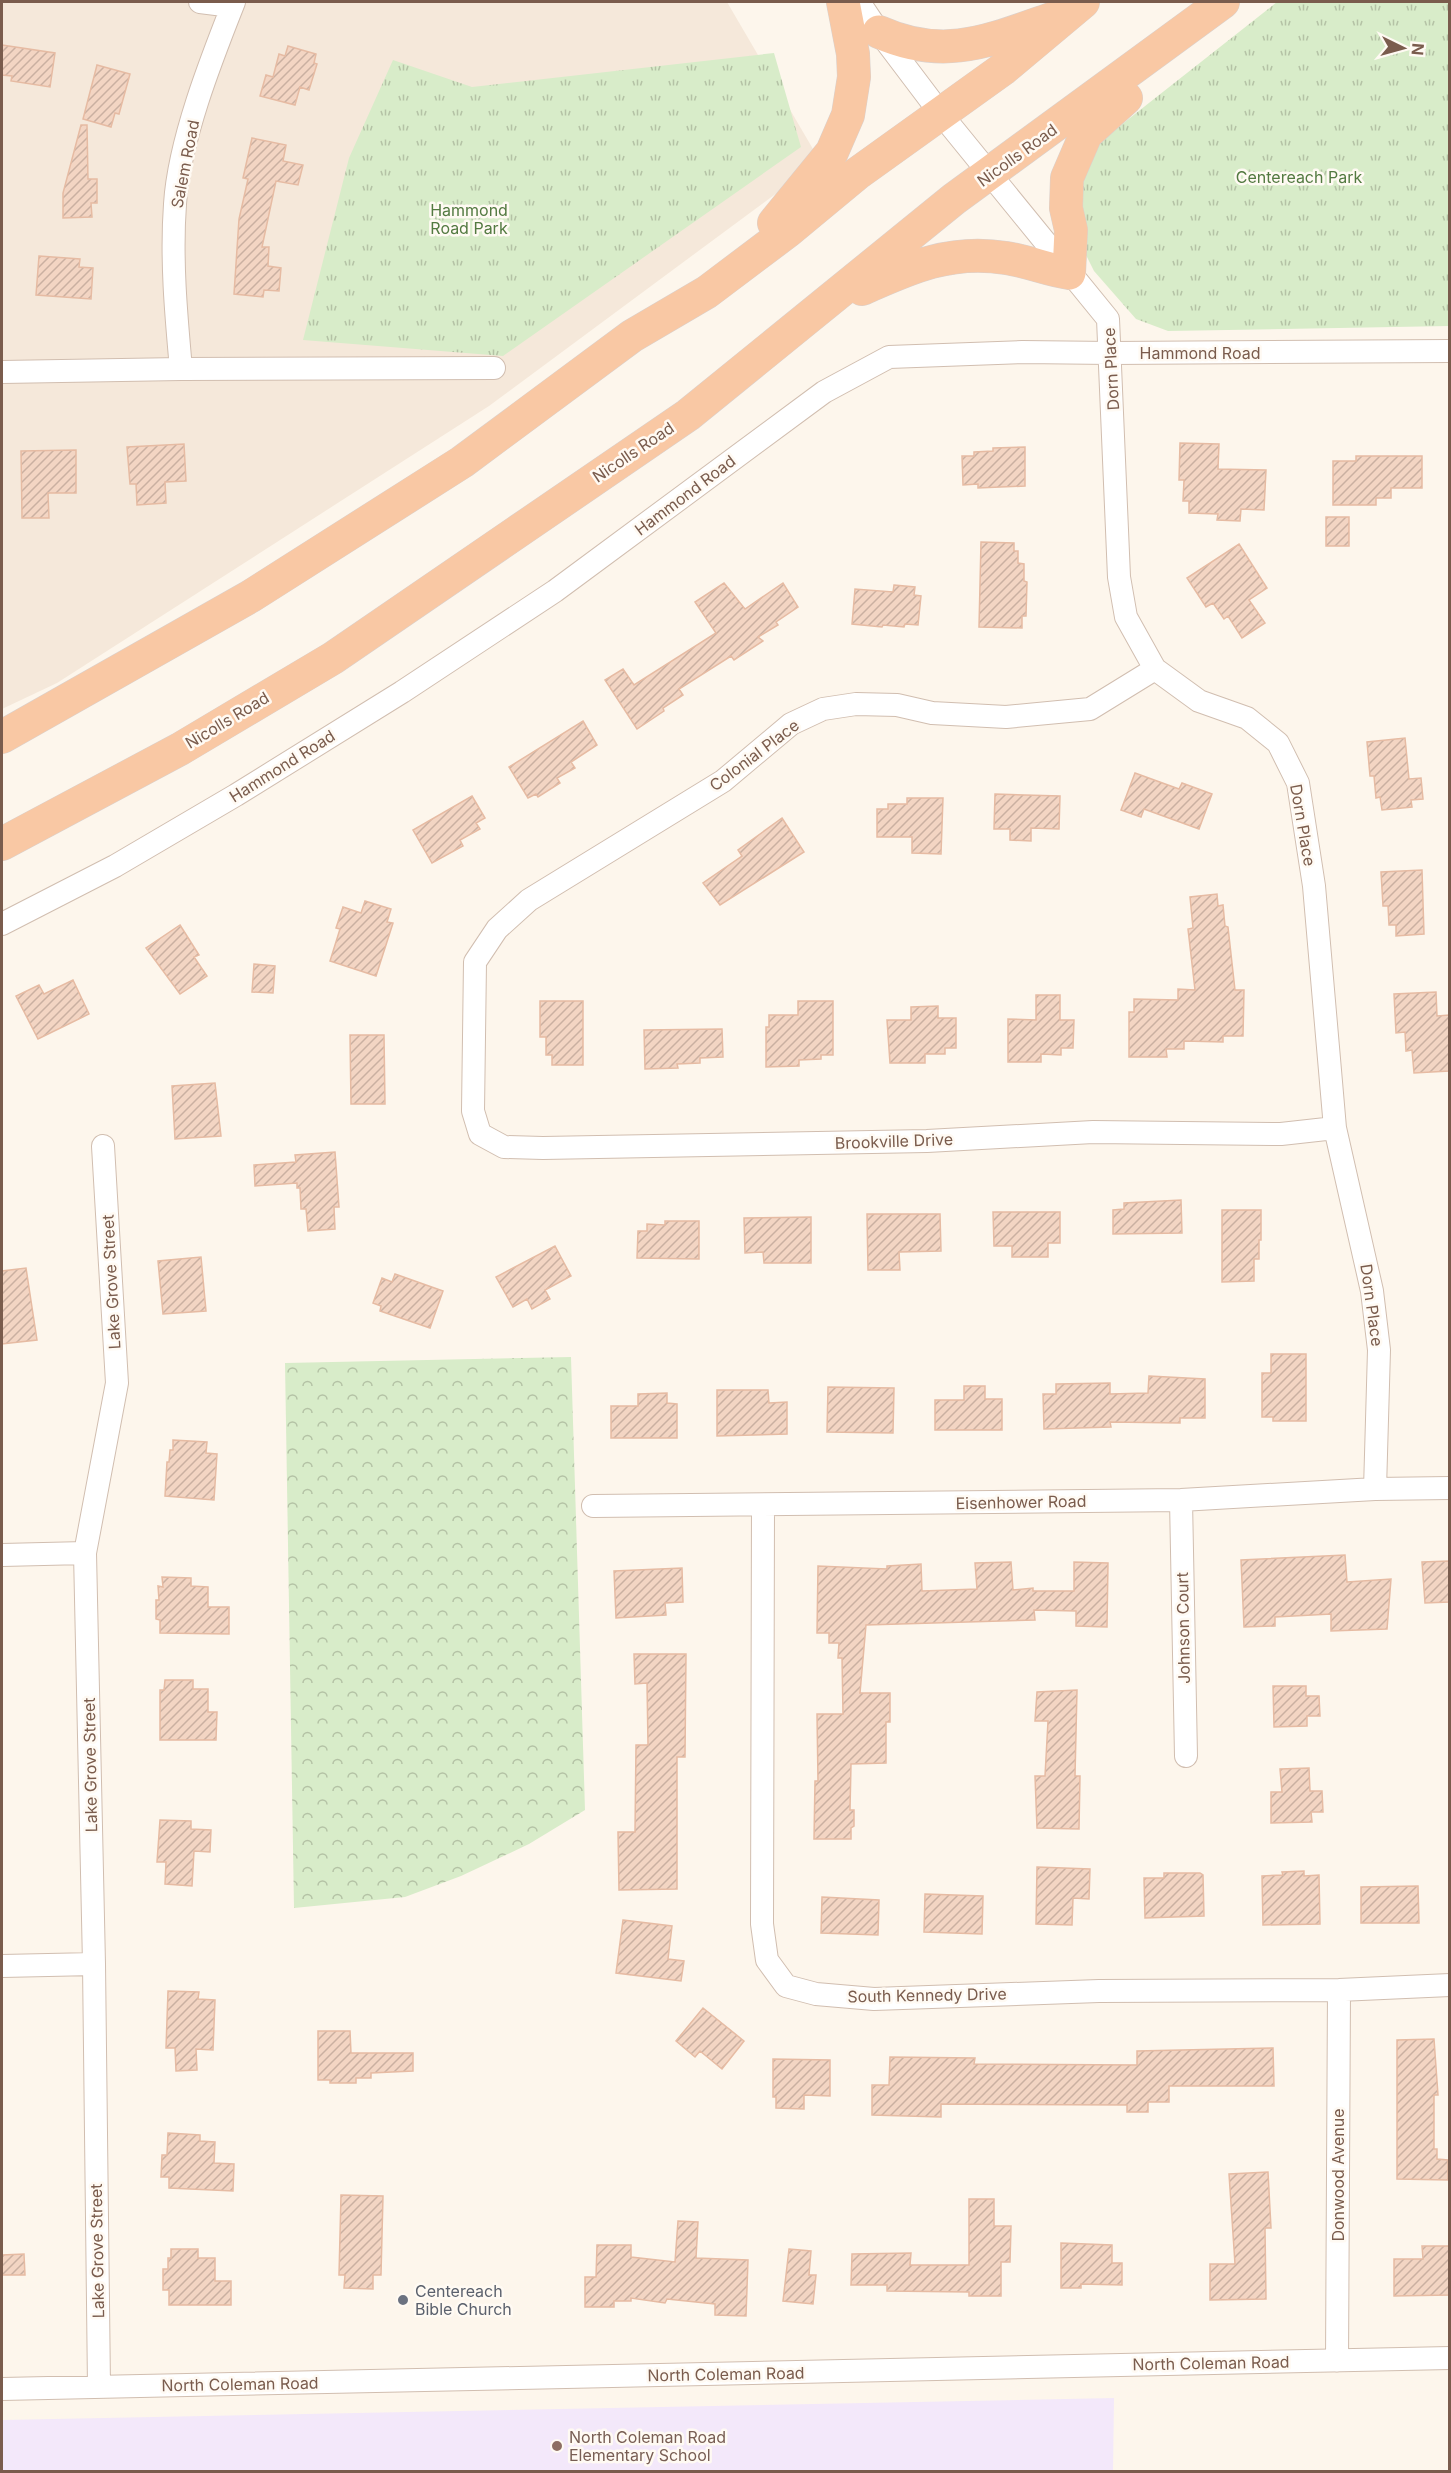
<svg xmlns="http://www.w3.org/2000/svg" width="1451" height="2473" viewBox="0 0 1451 2473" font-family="Inter,sans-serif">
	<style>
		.residential { fill: #f5e8da }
		.education { fill: #f3e8fa }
		.forest { fill: url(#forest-crowns) }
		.park { fill: url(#park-tufts) }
		.building { fill: url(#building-hatch); stroke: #e6bba3; stroke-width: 1.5 }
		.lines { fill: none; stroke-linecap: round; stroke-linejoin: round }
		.minor-casing { stroke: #d1beb0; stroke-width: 24 }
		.trunk-casing { stroke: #dad1cd; stroke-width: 34 }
		.minor { stroke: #fff; stroke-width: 22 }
		.trunk { stroke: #f9c8a4; stroke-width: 33 }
		.worship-dot { fill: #6b7280; stroke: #fffaf3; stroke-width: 2 }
		.education-dot { fill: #8d6e63; stroke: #fffaf3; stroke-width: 2 }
		.labels { text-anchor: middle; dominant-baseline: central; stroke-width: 5; stroke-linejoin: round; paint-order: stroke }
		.street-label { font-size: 16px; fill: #7a5c4d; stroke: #fffaf3 }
		.park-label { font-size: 16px; fill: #537a41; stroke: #fffaf3 }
		.worship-label { font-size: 16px; fill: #5b616d; stroke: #fffaf3; text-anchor: start }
		.education-label { font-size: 16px; fill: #785e54; stroke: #fffaf3; text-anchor: start }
	</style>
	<defs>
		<pattern id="forest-crowns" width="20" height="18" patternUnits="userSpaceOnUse" patternTransform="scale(1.5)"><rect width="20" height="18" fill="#d8ecc9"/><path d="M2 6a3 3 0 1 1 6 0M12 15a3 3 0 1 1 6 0" fill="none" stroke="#b4c2a5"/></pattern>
		<pattern id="park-tufts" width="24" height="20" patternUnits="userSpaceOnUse" patternTransform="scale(1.5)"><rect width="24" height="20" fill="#d8ecc9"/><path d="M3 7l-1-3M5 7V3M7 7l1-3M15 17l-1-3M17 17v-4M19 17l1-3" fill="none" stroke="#b4c2a5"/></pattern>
		<pattern id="building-hatch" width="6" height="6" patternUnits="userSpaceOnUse" patternTransform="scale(1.5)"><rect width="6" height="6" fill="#f3d5c3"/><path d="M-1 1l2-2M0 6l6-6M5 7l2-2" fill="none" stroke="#cab0a1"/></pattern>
	</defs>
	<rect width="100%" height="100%" fill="#fdf6ec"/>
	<!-- residential -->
	<path class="residential" d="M 2,2 L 727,2 L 820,161 L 489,406 L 57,683 L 2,709 Z"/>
	<!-- education -->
	<path class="education" d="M 1114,2398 L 1113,2471 L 2,2471 L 2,2420 Z"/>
	<!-- forest -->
	<path class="forest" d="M 571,1357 L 585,1810 L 529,1844 L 461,1876 L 405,1897 L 294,1908 L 285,1363 Z"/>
	<!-- park -->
	<path class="park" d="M 1277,2 L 1449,2 L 1449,326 L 1168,331 L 1136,319 L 1094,271 L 1081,245 L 1073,213 L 1088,151 Z
		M 774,53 L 801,147 L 503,356 L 303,340 L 349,158 L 393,60 L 472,87 Z"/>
	<!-- building -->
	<path class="building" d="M 2,45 L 55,53 L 50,87 L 11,81 L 12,76 L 2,75 Z
		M 288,46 L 316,54 L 314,63 L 317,64 L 309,90 L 300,87 L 295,105 L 260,96 L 266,75 L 273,77 L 279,54 L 285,56 Z
		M 97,65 L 130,74 L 119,114 L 115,113 L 111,127 L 83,119 Z
		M 81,125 L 87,125 L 88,179 L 97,179 L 97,203 L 91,203 L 92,217 L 63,218 L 63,193 Z
		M 252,138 L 286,145 L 283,161 L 303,165 L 298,185 L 276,181 L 262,247 L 269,247 L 268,266 L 281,268 L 279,291 L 264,290 L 263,297 L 234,294 L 239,219 L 248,179 L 243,178 Z
		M 39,256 L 80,259 L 79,267 L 93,268 L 91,299 L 36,295 Z
		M 1180,443 L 1219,444 L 1218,469 L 1266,470 L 1264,510 L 1241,509 L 1240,521 L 1217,520 L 1218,514 L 1189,513 L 1189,501 L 1183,501 L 1184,480 L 1179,480 Z
		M 184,444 L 186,481 L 165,482 L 166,503 L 137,505 L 136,484 L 130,484 L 127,447 Z
		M 1025,447 L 1025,486 L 978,488 L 978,484 L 963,485 L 962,456 L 974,456 L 974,452 L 993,451 L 993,448 Z
		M 76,450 L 76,493 L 48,493 L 49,518 L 22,518 L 21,451 Z
		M 1356,456 L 1422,456 L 1422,488 L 1391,488 L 1391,498 L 1376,498 L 1376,505 L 1333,505 L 1333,461 L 1356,461 Z
		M 1326,517 L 1349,517 L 1349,546 L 1326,546 Z
		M 981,542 L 1014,543 L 1014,551 L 1018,551 L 1018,563 L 1024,564 L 1024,581 L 1027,582 L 1026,616 L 1022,616 L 1022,628 L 979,627 Z
		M 1239,544 L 1267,588 L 1249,600 L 1265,623 L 1242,638 L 1228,616 L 1224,619 L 1213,603 L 1206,607 L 1187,578 Z
		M 724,583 L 745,609 L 783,583 L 798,607 L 776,622 L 778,625 L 758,637 L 763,641 L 734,660 L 731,656 L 679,689 L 683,695 L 663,708 L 664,711 L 637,729 L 605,680 L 623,669 L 634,685 L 716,633 L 695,602 Z
		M 894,585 L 915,587 L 914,595 L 921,596 L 918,625 L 905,624 L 904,627 L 883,625 L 882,627 L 852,624 L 855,589 L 893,592 Z
		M 583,721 L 597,745 L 571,762 L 575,768 L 557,778 L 560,783 L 538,797 L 536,794 L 528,798 L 509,767 Z
		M 1405,738 L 1409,779 L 1421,778 L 1423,799 L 1411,800 L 1412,807 L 1382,810 L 1380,797 L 1376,798 L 1374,776 L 1370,776 L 1367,742 Z
		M 1135,773 L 1179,789 L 1182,783 L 1212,794 L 1199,829 L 1144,809 L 1141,817 L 1121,810 Z
		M 995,794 L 1060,796 L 1059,829 L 1031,828 L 1031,841 L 1010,840 L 1010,829 L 994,829 Z
		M 472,796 L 485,818 L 476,823 L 480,829 L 460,840 L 463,846 L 432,863 L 413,830 Z
		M 907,798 L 943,798 L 941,854 L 912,853 L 912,837 L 877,837 L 877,809 L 888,809 L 888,804 L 907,804 Z
		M 782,818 L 804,852 L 720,905 L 703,883 L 742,856 L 738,850 Z
		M 1422,870 L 1424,934 L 1396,936 L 1396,925 L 1389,925 L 1388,906 L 1383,906 L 1381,872 Z
		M 1217,894 L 1218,906 L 1223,905 L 1225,926 L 1228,927 L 1235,990 L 1244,990 L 1243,1036 L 1223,1036 L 1223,1042 L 1184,1041 L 1184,1049 L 1166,1049 L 1167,1057 L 1129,1057 L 1129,1012 L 1134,1012 L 1134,999 L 1178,1000 L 1178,989 L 1195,990 L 1188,929 L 1193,928 L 1190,897 Z
		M 365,901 L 391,909 L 387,922 L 393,923 L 376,976 L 330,961 L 340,929 L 336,928 L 343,907 L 361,913 Z
		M 180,925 L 199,955 L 194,957 L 207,976 L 180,994 L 146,948 Z
		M 254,964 L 275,966 L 273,993 L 252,992 Z
		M 73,980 L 89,1014 L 38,1039 L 16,996 L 39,985 L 44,994 Z
		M 1436,992 L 1437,1016 L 1449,1015 L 1449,1071 L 1414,1073 L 1412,1050 L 1406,1051 L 1405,1032 L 1396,1033 L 1394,994 Z
		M 1036,995 L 1060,995 L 1060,1020 L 1074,1020 L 1073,1048 L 1061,1048 L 1061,1055 L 1041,1054 L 1041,1062 L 1008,1062 L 1008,1019 L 1036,1020 Z
		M 540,1001 L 583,1001 L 583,1065 L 552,1065 L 552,1055 L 546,1055 L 546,1037 L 540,1037 Z
		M 798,1001 L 833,1001 L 833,1055 L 821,1055 L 821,1059 L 799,1060 L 799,1066 L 766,1067 L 766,1027 L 769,1027 L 769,1015 L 798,1015 Z
		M 938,1006 L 938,1018 L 956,1018 L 956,1048 L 945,1048 L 945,1054 L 925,1054 L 925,1063 L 890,1063 L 887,1020 L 911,1020 L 911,1007 Z
		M 722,1029 L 723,1057 L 700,1058 L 700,1063 L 677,1064 L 678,1068 L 645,1069 L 644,1030 Z
		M 350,1035 L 384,1035 L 385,1104 L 351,1104 Z
		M 215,1083 L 221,1136 L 175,1139 L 172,1086 Z
		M 335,1152 L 339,1207 L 334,1207 L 335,1229 L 308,1231 L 306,1209 L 301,1209 L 300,1188 L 297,1188 L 297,1183 L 255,1186 L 254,1165 L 296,1162 L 295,1155 Z
		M 1181,1200 L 1182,1233 L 1113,1234 L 1113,1210 L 1124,1209 L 1124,1203 Z
		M 1222,1210 L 1261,1210 L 1261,1240 L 1259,1240 L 1259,1259 L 1254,1259 L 1254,1281 L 1222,1282 Z
		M 993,1212 L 1060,1212 L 1060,1243 L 1048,1243 L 1048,1257 L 1012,1257 L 1012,1246 L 994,1246 Z
		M 867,1214 L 940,1214 L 941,1251 L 899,1252 L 900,1270 L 868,1270 Z
		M 811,1217 L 811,1263 L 764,1263 L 763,1252 L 745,1253 L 744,1218 Z
		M 665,1221 L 699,1221 L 699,1259 L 637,1258 L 638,1231 L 647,1231 L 647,1224 L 665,1225 Z
		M 555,1246 L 571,1276 L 545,1290 L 550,1299 L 532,1309 L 527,1299 L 513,1307 L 496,1277 Z
		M 201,1257 L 206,1311 L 163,1314 L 158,1261 Z
		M 26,1268 L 37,1340 L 2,1344 L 2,1271 Z
		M 395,1274 L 443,1291 L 430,1328 L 380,1311 L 381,1306 L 373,1303 L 382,1278 L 392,1282 Z
		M 1271,1354 L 1306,1354 L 1306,1421 L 1273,1421 L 1273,1417 L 1262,1417 L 1262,1373 L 1271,1373 Z
		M 1149,1376 L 1205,1379 L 1205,1418 L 1180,1418 L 1180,1423 L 1110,1422 L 1111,1427 L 1044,1429 L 1043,1394 L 1056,1394 L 1056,1384 L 1110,1383 L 1110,1394 L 1148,1393 Z
		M 964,1386 L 985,1386 L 985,1399 L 1002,1399 L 1002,1430 L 935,1430 L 935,1400 L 964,1400 Z
		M 828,1387 L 894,1388 L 893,1433 L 827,1432 Z
		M 717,1390 L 768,1390 L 769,1403 L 787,1402 L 787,1434 L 717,1436 Z
		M 667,1393 L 667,1403 L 677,1404 L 677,1438 L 611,1438 L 611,1406 L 638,1406 L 638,1394 Z
		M 173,1440 L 207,1442 L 206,1453 L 217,1454 L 214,1500 L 165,1496 L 167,1462 L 169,1462 L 170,1450 L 173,1450 Z
		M 1345,1555 L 1347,1582 L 1391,1579 L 1387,1629 L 1331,1631 L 1331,1614 L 1275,1617 L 1275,1626 L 1244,1627 L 1241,1560 Z
		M 1449,1561 L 1449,1602 L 1425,1603 L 1422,1562 Z
		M 1011,1562 L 1013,1590 L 1033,1588 L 1033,1591 L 1074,1591 L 1074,1562 L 1108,1563 L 1107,1627 L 1076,1626 L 1076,1611 L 1034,1610 L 1035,1620 L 866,1625 L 860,1693 L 890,1693 L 890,1722 L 886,1722 L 886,1763 L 851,1764 L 850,1810 L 854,1810 L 854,1826 L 851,1828 L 851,1839 L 814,1839 L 815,1781 L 818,1781 L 817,1714 L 843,1714 L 842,1658 L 838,1658 L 839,1643 L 829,1643 L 829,1633 L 817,1633 L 818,1566 L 887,1569 L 887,1566 L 921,1564 L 922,1591 L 977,1589 L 975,1563 Z
		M 682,1568 L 683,1602 L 665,1603 L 666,1615 L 616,1618 L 614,1571 Z
		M 162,1577 L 191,1578 L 191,1586 L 208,1587 L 208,1607 L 229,1607 L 229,1634 L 160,1633 L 160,1620 L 156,1619 L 156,1600 L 159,1600 L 158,1586 L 163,1587 Z
		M 634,1654 L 686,1654 L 685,1757 L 677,1757 L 677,1889 L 619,1890 L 618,1832 L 635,1832 L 636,1745 L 648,1745 L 647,1683 L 635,1684 Z
		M 165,1680 L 193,1680 L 193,1689 L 208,1689 L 208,1712 L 217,1712 L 216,1740 L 160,1740 L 160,1690 L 164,1690 Z
		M 1273,1686 L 1306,1686 L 1306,1696 L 1319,1696 L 1320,1716 L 1307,1716 L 1307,1726 L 1274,1727 Z
		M 1077,1690 L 1075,1776 L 1080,1776 L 1079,1829 L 1037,1828 L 1035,1776 L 1045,1776 L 1048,1721 L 1035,1721 L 1037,1692 Z
		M 1309,1768 L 1310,1791 L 1322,1791 L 1323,1812 L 1311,1812 L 1312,1822 L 1271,1823 L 1271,1792 L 1282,1792 L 1280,1769 Z
		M 160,1820 L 191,1821 L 191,1829 L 211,1830 L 210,1852 L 194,1851 L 192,1886 L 165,1884 L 166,1862 L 157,1862 Z
		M 1037,1867 L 1090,1869 L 1089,1899 L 1073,1898 L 1072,1925 L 1036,1924 Z
		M 1304,1871 L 1304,1876 L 1319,1875 L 1320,1924 L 1263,1925 L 1262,1876 L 1283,1875 L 1282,1872 Z
		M 1164,1873 L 1200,1873 L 1203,1875 L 1204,1916 L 1145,1918 L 1144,1878 L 1164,1878 Z
		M 1418,1886 L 1419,1923 L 1361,1923 L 1361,1887 Z
		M 925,1894 L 983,1896 L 982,1934 L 924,1932 Z
		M 822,1897 L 879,1900 L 878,1935 L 821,1933 Z
		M 623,1920 L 672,1926 L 668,1959 L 684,1961 L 681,1981 L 616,1973 Z
		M 168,1991 L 199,1992 L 198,1999 L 215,2000 L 213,2050 L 196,2049 L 197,2070 L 176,2071 L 175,2048 L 166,2048 Z
		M 703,2008 L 744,2041 L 722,2069 L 700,2051 L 695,2057 L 676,2041 Z
		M 318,2031 L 350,2031 L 351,2053 L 413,2053 L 413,2071 L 371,2073 L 371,2078 L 356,2078 L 356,2083 L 330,2083 L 330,2080 L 318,2080 Z
		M 1434,2039 L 1438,2095 L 1434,2095 L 1434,2149 L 1437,2149 L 1437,2159 L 1448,2160 L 1448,2180 L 1397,2179 L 1397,2040 Z
		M 1273,2048 L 1274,2086 L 1169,2086 L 1169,2102 L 1148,2102 L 1148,2112 L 1127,2112 L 1127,2105 L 941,2104 L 941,2117 L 872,2115 L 872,2085 L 889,2085 L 890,2057 L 975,2058 L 974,2064 L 1137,2065 L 1137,2051 Z
		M 773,2059 L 830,2060 L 830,2096 L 804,2095 L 804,2109 L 776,2108 L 776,2097 L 773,2097 Z
		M 168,2133 L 200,2135 L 200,2141 L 215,2142 L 214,2163 L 234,2164 L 233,2191 L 169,2188 L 169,2177 L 161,2177 L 162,2155 L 167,2155 Z
		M 1268,2172 L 1271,2228 L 1265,2228 L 1266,2299 L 1210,2300 L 1210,2264 L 1235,2264 L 1229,2174 Z
		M 341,2195 L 383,2196 L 381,2275 L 373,2275 L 373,2289 L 344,2288 L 345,2275 L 339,2275 Z
		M 969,2199 L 994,2199 L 994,2226 L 1011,2226 L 1010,2262 L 1001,2262 L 1001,2296 L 969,2296 L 969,2292 L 887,2291 L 887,2285 L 851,2285 L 852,2254 L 911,2253 L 910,2265 L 969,2265 Z
		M 678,2221 L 698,2222 L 696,2258 L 748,2260 L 746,2316 L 715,2315 L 715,2304 L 667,2299 L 665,2303 L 631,2298 L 631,2301 L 614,2301 L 614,2307 L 585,2307 L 585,2277 L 596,2277 L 597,2245 L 631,2245 L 631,2257 L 675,2262 Z
		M 1061,2243 L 1112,2245 L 1112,2263 L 1122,2263 L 1122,2285 L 1081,2284 L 1081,2288 L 1061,2288 Z
		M 1422,2246 L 1449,2246 L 1449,2295 L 1394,2296 L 1394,2259 L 1423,2259 Z
		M 171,2249 L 198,2249 L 198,2258 L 215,2258 L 215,2281 L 231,2281 L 231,2305 L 169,2305 L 169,2290 L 163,2290 L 163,2269 L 168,2269 L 168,2258 L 171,2258 Z
		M 789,2249 L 811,2251 L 809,2275 L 816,2275 L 813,2304 L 783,2301 Z
		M 24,2254 L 25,2275 L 2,2275 L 2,2255 Z"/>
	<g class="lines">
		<!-- minor casing -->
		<g class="minor-casing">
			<path id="minor" d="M 200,2 L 232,6
				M 859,2 L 879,32 L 941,114 L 1108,319 L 1119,577 L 1126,617 L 1155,669 L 1199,701 L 1247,718 L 1278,743 L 1298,783 L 1314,886 L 1335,1128 L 1372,1291 L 1379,1350 L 1375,1489
				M 181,369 C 176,314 171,259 175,204 C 179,141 211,60 234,2
				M 2,372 L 181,369 L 494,368
				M 1155,669 L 1090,709 L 1006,717 L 932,713 L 897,705 L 856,704 L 823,709 L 791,724 L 723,781 L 529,900 L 497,929 L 475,962 L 473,1111 L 480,1134 L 504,1147 L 543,1148 L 927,1141 L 1093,1132 L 1281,1134 L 1335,1128
				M 2,924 L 115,866 L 236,795 L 402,692 L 555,591 L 824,392 L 889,357 L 1022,352 L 1111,353 L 1450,351
				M 1181,1500 L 1186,1756
				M 593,1506 L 1181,1500 L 1375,1489 L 1450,1488
				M 763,1506 L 762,1924 L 767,1960 L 786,1986 L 816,1994 L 874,1999 L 1099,1991 L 1339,1990 L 1450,1985
				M 2,1555 L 85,1553
				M 2,1966 L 94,1964
				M 1337,2361 L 1339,1990
				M 99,2387 L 94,1964 L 85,1553 L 117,1383 L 103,1146
				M 2,2389 L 1450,2358"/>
		</g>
		<!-- trunk casing -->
		<g class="trunk-casing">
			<path id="trunk" d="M 879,32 C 944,61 988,41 1051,19
				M 774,223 L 832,152 L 848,115 L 854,77 L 853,54 L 843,2
				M 862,289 C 911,267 951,249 1006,258 C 1027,261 1048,270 1069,273 L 1071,230 L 1066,208 L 1067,178 L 1086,134 L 1126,98
				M 2,737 L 251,596 L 462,462 L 632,336 L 707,292 L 788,231 L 858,173 L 1003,69 L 1083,2
				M 2,844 L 180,749 L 333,658 L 688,415 L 954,199 L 1223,2"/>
		</g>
		<!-- minor -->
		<use href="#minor" class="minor"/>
		<!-- trunk -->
		<use href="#trunk" class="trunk"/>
	</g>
	<!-- markers -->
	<circle class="worship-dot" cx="403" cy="2300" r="6"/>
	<circle class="education-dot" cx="557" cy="2446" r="6"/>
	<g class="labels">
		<!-- street labels -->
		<g class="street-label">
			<text transform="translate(1017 155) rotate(-36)">Nicolls Road</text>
			<text transform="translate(185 164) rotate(-79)">Salem Road</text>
			<text x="1200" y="353">Hammond Road</text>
			<text transform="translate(1111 369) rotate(-93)">Dorn Place</text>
			<text transform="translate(633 452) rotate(-34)">Nicolls Road</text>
			<text transform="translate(685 495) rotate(-37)">Hammond Road</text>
			<text transform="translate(227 720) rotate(-31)">Nicolls Road</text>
			<text transform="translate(754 755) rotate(-37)">Colonial Place</text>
			<text transform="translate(282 766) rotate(-32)">Hammond Road</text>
			<text transform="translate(1303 825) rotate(80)">Dorn Place</text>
			<text transform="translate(894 1141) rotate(-2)">Brookville Drive</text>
			<text transform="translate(111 1282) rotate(-93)">Lake Grove Street</text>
			<text transform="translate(1372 1305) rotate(82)">Dorn Place</text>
			<text transform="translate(1021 1502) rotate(-1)">Eisenhower Road</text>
			<text transform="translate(1183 1628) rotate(-91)">Johnson Court</text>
			<text transform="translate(90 1765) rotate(-91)">Lake Grove Street</text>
			<text transform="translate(927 1995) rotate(-1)">South Kennedy Drive</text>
			<text transform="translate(1338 2175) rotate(-90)">Donwood Avenue</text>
			<text transform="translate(97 2251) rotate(-91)">Lake Grove Street</text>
			<text transform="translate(1211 2363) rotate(-1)">North Coleman Road</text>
			<text transform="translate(726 2374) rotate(-1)">North Coleman Road</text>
			<text transform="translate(240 2384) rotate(-1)">North Coleman Road</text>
		</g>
		<!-- park labels -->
		<g class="park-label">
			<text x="1299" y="177">Centereach Park</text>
			<text x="469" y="210">Hammond<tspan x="469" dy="18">Road Park</tspan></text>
		</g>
		<!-- worship labels -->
		<g class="worship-label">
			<text x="415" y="2291">Centereach<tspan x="415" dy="18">Bible Church</tspan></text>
		</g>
		<!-- education labels -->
		<g class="education-label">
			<text x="569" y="2437">North Coleman Road<tspan x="569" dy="18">Elementary School</tspan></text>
		</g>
	</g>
	<!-- border -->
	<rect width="1451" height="2473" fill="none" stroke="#7a5c4d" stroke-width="6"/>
	<!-- north arrow -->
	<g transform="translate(1403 48) rotate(95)" stroke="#fffaf3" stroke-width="4.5" paint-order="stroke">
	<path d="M0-4.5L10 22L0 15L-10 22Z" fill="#7a5c4d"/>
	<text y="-9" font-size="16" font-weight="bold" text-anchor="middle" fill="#7a5c4d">N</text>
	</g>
</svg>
